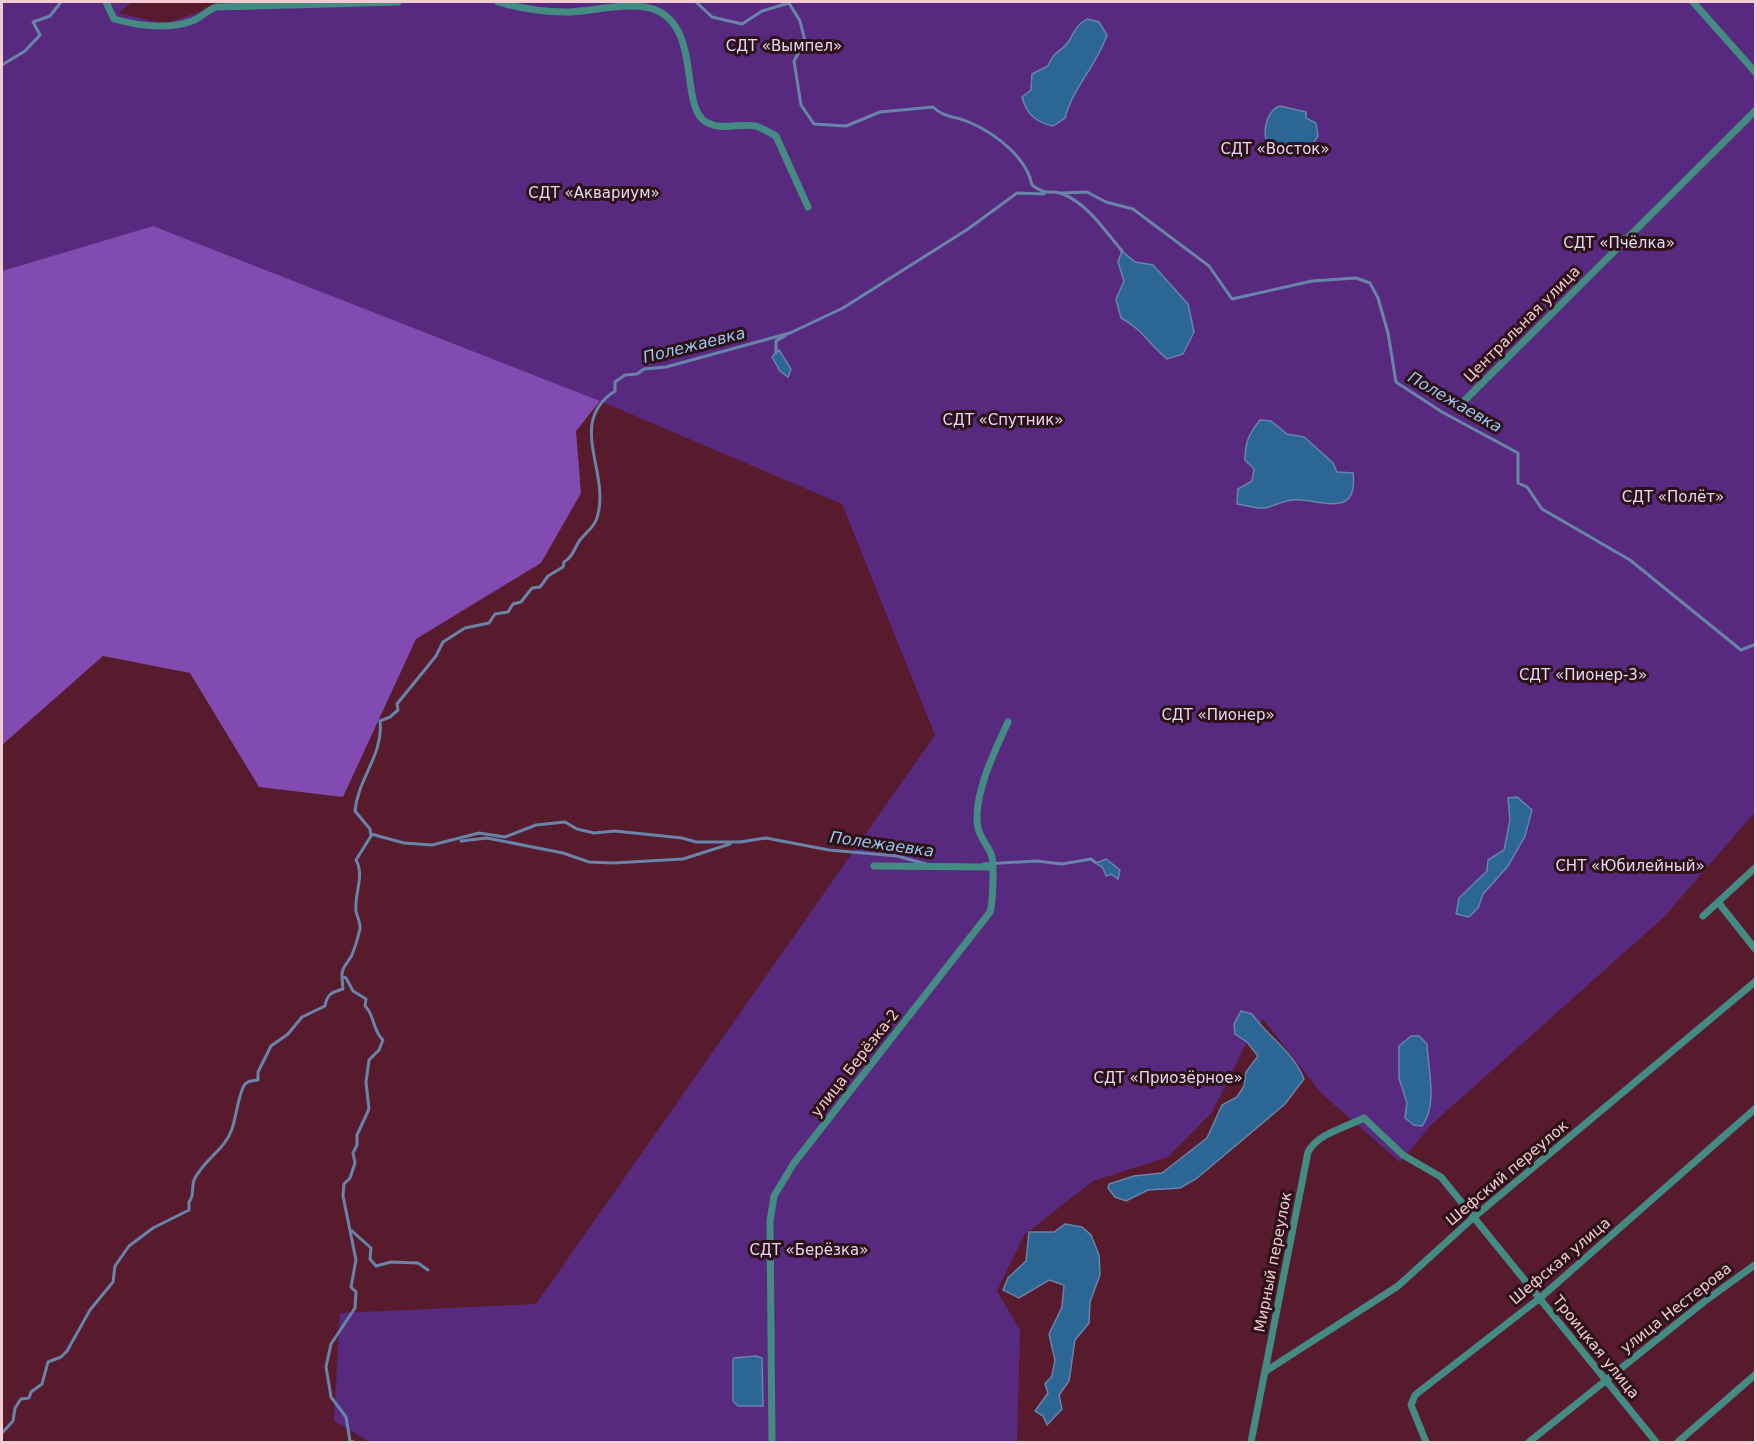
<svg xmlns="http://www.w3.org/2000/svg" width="1757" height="1444" viewBox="0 0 1757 1444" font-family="'DejaVu Sans',sans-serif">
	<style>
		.green { fill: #582a7f }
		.forest { fill: #814bb2 }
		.water { fill: #2c6695; stroke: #6884a8; stroke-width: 1.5 }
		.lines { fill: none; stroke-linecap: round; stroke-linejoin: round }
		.stream { stroke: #6884a8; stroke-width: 3 }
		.street { stroke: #448b83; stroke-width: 7 }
		.labels { text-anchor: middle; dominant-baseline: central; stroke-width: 6; stroke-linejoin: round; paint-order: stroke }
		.park-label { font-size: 15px; fill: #e4d8f3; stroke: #2c1218 }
		.street-label { font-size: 15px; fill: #f3cbd3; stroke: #2c1218 }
		.water-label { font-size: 16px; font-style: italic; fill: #98c6ef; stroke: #2c1218 }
	</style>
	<rect width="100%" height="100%" fill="#571b2d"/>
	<!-- green -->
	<path class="green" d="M 2,2 L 132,2 L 119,13 L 165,24 L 225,3 L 270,2 L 1755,2 L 1755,812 L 1664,917 L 1432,1124 L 1400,1162 L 1322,1094 L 1263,1019 L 1247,1042 L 1212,1112 L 1168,1157 L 1093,1181 L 1024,1235 L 997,1291 L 1020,1330 L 1017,1442 L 370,1442 L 334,1421 L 340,1313 L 536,1304 L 935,735 L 842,504 L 600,401 L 153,226 L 2,271 Z"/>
	<!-- forest -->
	<path class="forest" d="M 153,226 L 600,401 L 576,431 L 581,493 L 541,563 L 416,639 L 343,797 L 259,787 L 190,673 L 103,656 L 2,745 L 2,271 Z"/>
	<!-- water -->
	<path class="water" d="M 1087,19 L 1099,22 L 1107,35 C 1097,65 1073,87 1065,118 L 1053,126 C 1036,122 1027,115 1022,97 L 1031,90 L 1032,74 L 1048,66 C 1054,50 1062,52 1069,41 C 1076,29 1075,27 1087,19 Z
		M 1280,106 L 1306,112 L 1306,118 L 1316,123 L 1318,136 L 1308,151 C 1302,153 1300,150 1294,150 C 1289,150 1284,153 1279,152 C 1258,149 1263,111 1280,106 Z
		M 1122,251 L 1135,262 L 1153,265 L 1188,304 L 1194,332 L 1183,354 L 1167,359 C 1151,346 1140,327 1121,318 L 1116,299 L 1124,281 L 1118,262 Z
		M 779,350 L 791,369 L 788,377 L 780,371 L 772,357 Z
		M 1260,420 L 1271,421 L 1287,434 L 1304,437 L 1333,463 L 1337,472 L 1353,473 C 1359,522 1316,497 1292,500 C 1283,501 1274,506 1265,508 C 1257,509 1246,505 1237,504 L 1238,489 L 1252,481 L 1254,469 L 1245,460 C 1245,442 1249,434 1260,420 Z
		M 1517,797 L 1532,810 L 1525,836 L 1508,866 L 1483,894 L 1478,908 L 1469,917 L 1456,914 L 1459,898 L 1487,871 L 1488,860 L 1504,850 L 1510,820 L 1508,798 Z
		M 1106,859 L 1120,870 L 1118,879 L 1111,874 L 1106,876 L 1103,868 L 1096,863 Z
		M 1241,1011 L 1252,1014 C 1268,1037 1293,1051 1304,1079 L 1285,1104 L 1196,1179 L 1180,1188 L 1148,1190 L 1126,1201 L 1115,1197 L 1108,1188 L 1109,1184 L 1134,1176 L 1162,1173 L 1207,1138 L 1222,1105 L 1237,1097 L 1244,1086 L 1246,1072 L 1258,1056 L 1247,1042 L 1235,1034 L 1234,1024 Z
		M 1411,1036 L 1419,1036 L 1427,1044 C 1428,1068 1438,1106 1422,1126 L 1414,1125 L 1405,1118 L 1407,1103 L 1399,1078 L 1399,1046 Z
		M 1065,1224 L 1082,1227 L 1091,1235 L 1099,1255 L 1100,1275 L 1090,1302 L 1089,1323 L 1075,1340 L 1069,1381 L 1059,1395 L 1062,1409 L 1047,1425 L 1043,1416 L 1035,1411 L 1048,1393 L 1045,1384 L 1052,1376 L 1055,1360 L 1049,1334 L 1062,1307 L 1064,1285 L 1049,1280 L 1019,1298 L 1003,1290 L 1008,1278 L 1026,1261 L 1029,1232 L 1054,1232 Z
		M 756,1356 L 762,1358 L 763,1406 L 738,1406 L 733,1401 L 733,1360 L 734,1358 Z"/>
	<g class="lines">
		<!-- stream -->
		<path class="stream" d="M 696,2 L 712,17 L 742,24 L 762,11 L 789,3 L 800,21 L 805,41 L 794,61 L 801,105 L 814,124 L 846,126 L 880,112 L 933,107 C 944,118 957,116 971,123 C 996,134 1027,158 1032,185 C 1050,198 1049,188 1063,194 C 1089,205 1105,231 1122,251
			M 2,65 L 25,51 L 40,35 L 33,22 L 50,16 L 61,2
			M 1061,193 L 1087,192 L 1106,202 L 1133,209 L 1209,266 L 1232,299 L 1312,281 L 1356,278 L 1370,283 L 1378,298 L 1388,333 L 1396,382 L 1442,412 L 1518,453 L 1518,483 L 1527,487 L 1542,509 L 1630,560 L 1741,650 L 1756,644
			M 776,353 L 776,341 L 785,336
			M 371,834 L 404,843 L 432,845 L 479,833 L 505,837 L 536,825 L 565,822 L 577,829 L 594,833 L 615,831 L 682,838 L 696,842 L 740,842 L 766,838 L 829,850 L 897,856 L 926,864
			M 461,841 L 487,838 L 563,853 L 589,862 L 613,863 L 683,859 L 730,844
			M 984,864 L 1036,861 L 1062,864 L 1091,859 L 1096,863
			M 352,1231 L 371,1248 L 370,1259 L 376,1266 L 391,1262 L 418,1263 L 428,1270
			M 2,1433 L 13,1421 L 15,1408 L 21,1399 L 29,1398 L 31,1392 L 42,1384 L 48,1362 L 61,1357 L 67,1351 L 90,1310 L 113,1282 L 115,1266 L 129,1246 L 153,1228 L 189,1210 L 189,1202 C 195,1195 191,1188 194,1180 C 204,1159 225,1150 232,1129 C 236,1118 239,1091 245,1084 C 249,1080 253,1081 258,1080 L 258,1072 L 271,1046 L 288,1034 L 302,1017 L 325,1006 C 327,994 332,992 343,989 L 342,978
			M 353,1442 L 350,1441 L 346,1417 L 331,1397 L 326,1367 L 331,1344 L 355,1308 L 356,1292 L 351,1287 L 356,1260 L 343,1196 L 344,1184 L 350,1178 L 355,1163 L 353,1153 L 357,1145 L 357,1135 L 369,1109 L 366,1082 L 369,1060 L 379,1050 L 383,1040 C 372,1030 375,1015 365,1006 L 366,999 L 353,991 L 346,978 L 342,977 C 341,966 350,962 353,952 C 356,945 358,937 360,929 C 361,923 357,917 356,911 C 354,894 365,876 356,860 L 371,836 L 370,829 L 355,811 C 358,778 384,754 380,721 L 390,717 L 398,710 L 397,704 L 436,656 L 443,642 L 465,628 L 489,623 L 495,614 L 508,612 L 513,604 L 521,602 L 532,588 L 540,587 L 548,576 L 563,567 L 564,562 C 574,556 574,548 580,540 C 587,531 596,526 598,514 C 609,470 567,422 615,391 L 615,382 L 625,375 L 637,374 L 644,369 L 666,367 L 790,333 L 843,308 L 968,229 L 1017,193 L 1044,194"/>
		<!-- street -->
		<path class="street" d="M 106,2 L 114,19 C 139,26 167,30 192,21 C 201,18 207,10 216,7 L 398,2
			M 498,2 C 519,8 543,12 565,12 C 592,12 631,0 656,10 C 702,30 679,106 706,122 C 722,131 739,123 756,126 C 762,128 770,133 776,136 L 808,207
			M 1693,2 L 1756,73
			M 1460,405 L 1756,110
			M 874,866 L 991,867
			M 1718,902 L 1756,950
			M 1703,916 L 1756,867
			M 1266,1371 L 1398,1286 L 1474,1217 L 1756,981
			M 772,1442 L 770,1221 L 774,1196 L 794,1163 L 990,912 C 993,903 994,866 992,857 C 990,848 981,840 978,828 C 972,797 995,750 1008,722
			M 1251,1442 L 1308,1152 C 1317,1134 1346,1127 1364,1118 L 1403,1155 L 1441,1177 L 1656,1442
			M 1426,1442 L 1411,1405 L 1415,1395 L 1540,1298 L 1756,1108
			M 1529,1442 L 1705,1301 L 1756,1264
			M 1678,1442 L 1756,1374"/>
	</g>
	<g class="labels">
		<!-- park labels -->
		<g class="park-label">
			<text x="784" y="46">СДТ «Вымпел»</text>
			<text x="1275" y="149">СДТ «Восток»</text>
			<text x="594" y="193">СДТ «Аквариум»</text>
			<text x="1619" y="243">СДТ «Пчёлка»</text>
			<text x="1003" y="420">СДТ «Спутник»</text>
			<text x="1673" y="497">СДТ «Полёт»</text>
			<text x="1583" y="675">СДТ «Пионер-3»</text>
			<text x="1218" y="715">СДТ «Пионер»</text>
			<text x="1630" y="866">СНТ «Юбилейный»</text>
			<text x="1168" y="1078">СДТ «Приозёрное»</text>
			<text x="809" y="1250">СДТ «Берёзка»</text>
		</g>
		<!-- street labels -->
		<g class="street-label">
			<text transform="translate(1522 324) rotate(-45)">Центральная улица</text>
			<text transform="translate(855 1063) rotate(-52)">улица Берёзка-2</text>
			<text transform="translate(1507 1173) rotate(-40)">Шефский переулок</text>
			<text transform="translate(1560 1261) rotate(-40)">Шефская улица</text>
			<text transform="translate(1273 1262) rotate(-79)">Мирный переулок</text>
			<text transform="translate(1676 1308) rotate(-38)">улица Нестерова</text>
			<text transform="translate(1596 1347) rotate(51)">Троицкая улица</text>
		</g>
		<!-- water labels -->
		<g class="water-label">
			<text transform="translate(694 345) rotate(-14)">Полежаевка</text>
			<text transform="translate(1455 402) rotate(30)">Полежаевка</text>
			<text transform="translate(882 844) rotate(8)">Полежаевка</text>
		</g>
	</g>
	<!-- border -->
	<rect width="1757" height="1444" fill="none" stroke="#f3cbd3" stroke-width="6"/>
</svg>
